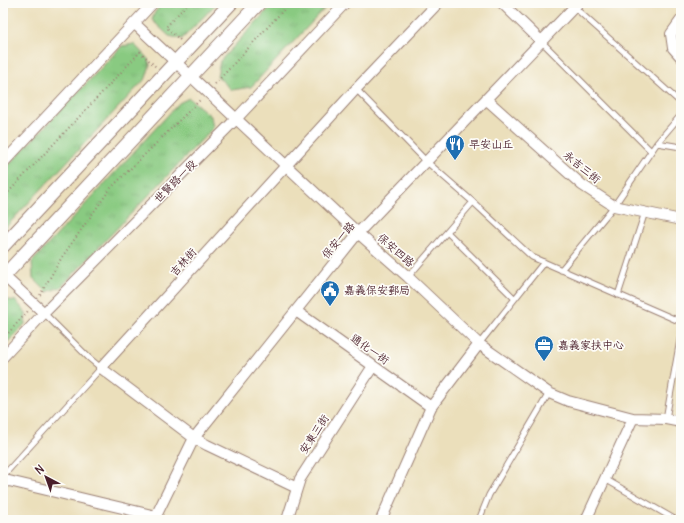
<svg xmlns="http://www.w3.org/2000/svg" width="684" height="523" viewBox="0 0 684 523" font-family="Delius,'LXGW WenKai TC',sans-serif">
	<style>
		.grass { fill: url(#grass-tufts); stroke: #6a7456 }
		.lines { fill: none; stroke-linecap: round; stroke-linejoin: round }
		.service-casing { stroke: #9a7f73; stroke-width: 7 }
		.minor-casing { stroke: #9a7f73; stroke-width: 12 }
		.tertiary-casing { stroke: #9a7f73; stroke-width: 15 }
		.path { stroke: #9a7f73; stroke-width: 2; stroke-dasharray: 1 3; stroke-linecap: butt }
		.service { stroke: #fff; stroke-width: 5 }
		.minor { stroke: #fff; stroke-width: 10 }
		.tertiary { stroke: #fff; stroke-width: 13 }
		.labels { text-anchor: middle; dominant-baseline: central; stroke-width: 3.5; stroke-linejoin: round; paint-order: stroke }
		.poi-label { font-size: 11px; fill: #4a1f2b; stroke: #fdfcf7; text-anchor: start }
		.street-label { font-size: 11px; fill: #4a1f2b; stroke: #fdfcf7 }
	</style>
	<defs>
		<pattern id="grass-tufts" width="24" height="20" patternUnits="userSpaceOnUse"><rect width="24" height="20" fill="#89ca81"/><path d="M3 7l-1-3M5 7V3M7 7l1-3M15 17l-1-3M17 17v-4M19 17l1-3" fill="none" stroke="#78ad70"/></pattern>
	</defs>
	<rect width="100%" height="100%" fill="#fdfcf7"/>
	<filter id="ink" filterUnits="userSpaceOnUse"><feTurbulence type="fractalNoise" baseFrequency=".025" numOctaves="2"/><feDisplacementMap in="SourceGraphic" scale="8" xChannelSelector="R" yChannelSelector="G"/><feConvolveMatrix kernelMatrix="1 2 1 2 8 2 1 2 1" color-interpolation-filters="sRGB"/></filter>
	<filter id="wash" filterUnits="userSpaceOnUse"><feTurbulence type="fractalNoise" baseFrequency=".012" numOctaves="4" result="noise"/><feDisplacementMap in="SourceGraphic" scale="16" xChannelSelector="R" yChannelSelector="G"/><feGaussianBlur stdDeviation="0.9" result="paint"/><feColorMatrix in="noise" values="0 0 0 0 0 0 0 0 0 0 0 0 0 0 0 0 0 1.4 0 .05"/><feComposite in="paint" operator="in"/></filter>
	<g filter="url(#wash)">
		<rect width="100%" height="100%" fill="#ebdfbb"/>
		<!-- grass -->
		<path class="grass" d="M 163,3 L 217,3 L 182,39 L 169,36 L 152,20 L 155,12 Z
			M 274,3 L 330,3 L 251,87 L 232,90 L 217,76 L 220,61 Z
			M 134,44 L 148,59 L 150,65 L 146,78 L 3,230 L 3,171 L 122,46 Z
			M 189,98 L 211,116 L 213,128 L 61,287 L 47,292 L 33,278 L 32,262 L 179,103 Z
			M 3,299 L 16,301 L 26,313 L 25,324 L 3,347 Z"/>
	</g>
	<g filter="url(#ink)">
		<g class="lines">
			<!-- service casing -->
			<g class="service-casing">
				<path id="service" d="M 574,7 L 681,103
					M 541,41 L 651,151
					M 356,89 L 427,162 L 473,202 L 532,257 L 681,322
					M 657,143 L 681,147
					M 447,232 L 514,298
					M 561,270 L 614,206 L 657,143 L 681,115
					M 408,277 L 473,202
					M 618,295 L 645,212
					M 479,344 L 544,262
					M 666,419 L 681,334
					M 3,476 L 101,368 L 89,358 L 44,313
					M 605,479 L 676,520
					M 479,520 L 489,495 L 549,393"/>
			</g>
			<!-- minor casing -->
			<g class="minor-casing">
				<path id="minor" d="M 502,3 L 541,41
					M 681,20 L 671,34 L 673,48 L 681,57
					M 134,23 L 358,233 L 408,277 L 479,344 L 549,393 L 568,401 L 633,418 L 666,419 L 681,422
					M 486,99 L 582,185 L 614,206 L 681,220
					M 3,163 L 153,3
					M 4,276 L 44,313
					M 296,311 L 431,407
					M 3,357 L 44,313 L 236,119 L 345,3
					M 3,482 L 9,481 L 156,516
					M 297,488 L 207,445 L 194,438 L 101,368 L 356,89 L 438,3
					M 155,520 L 156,516 L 194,438 L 358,233 L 578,3
					M 287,520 L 300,479 L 373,366
					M 381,520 L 431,407 L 479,344
					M 586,520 L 633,418"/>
			</g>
			<!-- tertiary casing -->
			<g class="tertiary-casing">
				<path id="tertiary" d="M 3,246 L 231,3
					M 3,277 L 259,3"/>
			</g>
			<!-- path -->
			<path class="path" d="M 180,40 L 166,27 L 188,3
				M 215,84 L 290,3
				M 3,198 L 140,52 L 156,67
				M 40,295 L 62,257 L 110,189 L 201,99
				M 3,339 L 28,311"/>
			<!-- service -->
			<use href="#service" class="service"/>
			<!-- minor -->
			<use href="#minor" class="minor"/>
			<!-- tertiary -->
			<use href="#tertiary" class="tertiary"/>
		</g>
	</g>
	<!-- icons -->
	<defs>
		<g id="restaurant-pin" transform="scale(1)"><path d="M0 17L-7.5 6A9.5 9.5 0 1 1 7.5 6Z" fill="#1f6fb2" stroke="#fdfcf7"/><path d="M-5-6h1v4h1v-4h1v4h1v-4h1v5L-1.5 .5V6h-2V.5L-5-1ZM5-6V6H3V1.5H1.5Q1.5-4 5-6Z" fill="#fff"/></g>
		<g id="civic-pin" transform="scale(1)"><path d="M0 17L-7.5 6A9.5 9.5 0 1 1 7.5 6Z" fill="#1f6fb2" stroke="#fdfcf7"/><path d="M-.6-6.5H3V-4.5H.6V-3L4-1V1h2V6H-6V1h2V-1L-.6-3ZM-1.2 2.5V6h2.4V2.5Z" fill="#fff"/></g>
		<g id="office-pin" transform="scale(1)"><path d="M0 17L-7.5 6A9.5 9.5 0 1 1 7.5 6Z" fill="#1f6fb2" stroke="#fdfcf7"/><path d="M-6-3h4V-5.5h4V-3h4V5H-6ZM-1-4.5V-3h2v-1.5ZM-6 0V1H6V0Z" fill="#fff"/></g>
	</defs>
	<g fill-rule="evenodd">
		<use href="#restaurant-pin" x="455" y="144"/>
		<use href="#civic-pin" x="330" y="290"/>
		<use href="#office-pin" x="544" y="345"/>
	</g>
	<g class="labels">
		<!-- poi labels -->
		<g class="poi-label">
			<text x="469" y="144">早安山丘</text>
			<text x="344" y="290">嘉義保安郵局</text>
			<text x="558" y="345">嘉義家扶中心</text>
		</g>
		<!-- street labels -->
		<g class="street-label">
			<text transform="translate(582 167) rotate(39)">永吉三街</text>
			<text transform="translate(175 181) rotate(-45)">世賢路一段</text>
			<text transform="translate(338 240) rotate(-50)">保安一路</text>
			<text transform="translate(396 250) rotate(41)">保安四路</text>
			<text transform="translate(183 262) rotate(-48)">吉林街</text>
			<text transform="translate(370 349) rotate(35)">通化一街</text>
			<text transform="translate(314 434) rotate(-57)">安東三街</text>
		</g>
	</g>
	<!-- margin -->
	<rect width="684" height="523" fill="none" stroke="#fdfcf7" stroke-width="16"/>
	<!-- north arrow -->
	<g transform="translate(46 477) rotate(319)" stroke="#fdfcf7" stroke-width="3" paint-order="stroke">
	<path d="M0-3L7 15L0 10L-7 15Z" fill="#4a1f2b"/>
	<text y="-6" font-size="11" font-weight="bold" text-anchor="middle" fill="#4a1f2b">N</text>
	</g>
</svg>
